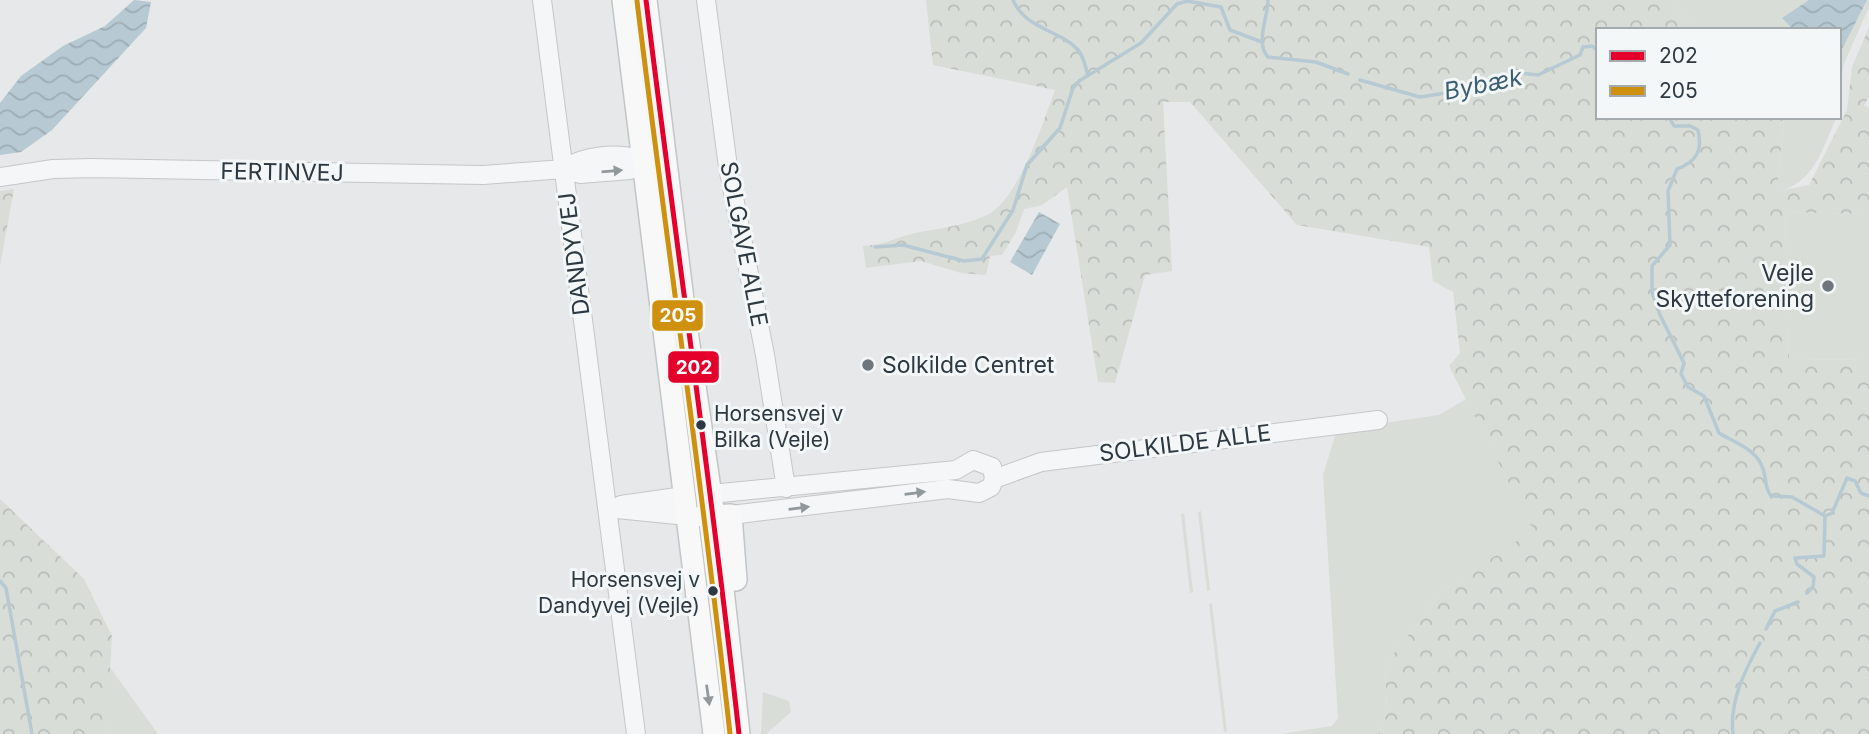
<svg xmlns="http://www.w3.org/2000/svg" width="1869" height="734" viewBox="0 0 1869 734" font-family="Inter,sans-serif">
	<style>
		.grass { fill: #d8ddd7 }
		.forest { fill: url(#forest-crowns) }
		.water { fill: url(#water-waves) }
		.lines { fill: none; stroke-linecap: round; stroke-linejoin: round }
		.stream { stroke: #b7c9d2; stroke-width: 3.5 }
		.minor-casing { stroke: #c4c6c8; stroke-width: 20 }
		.major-casing { stroke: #c3c5c7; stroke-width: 24 }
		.minor { stroke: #f5f6f7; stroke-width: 18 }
		.major { stroke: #f8f8f8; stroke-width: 21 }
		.bus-1-casing { stroke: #f4f7f8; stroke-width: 10 }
		.bus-2-casing { stroke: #f4f7f8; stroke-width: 10 }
		.bus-1 { stroke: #e4002b; stroke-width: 5 }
		.bus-2 { stroke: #cf900d; stroke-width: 5 }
		.oneway { fill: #91989c }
		.oneway2 { fill: #92989d }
		.poi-dot { fill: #6e767d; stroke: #f4f7f8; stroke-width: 2.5 }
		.bus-dot { fill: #2d3942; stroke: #f4f7f8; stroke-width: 2.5 }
		.labels { text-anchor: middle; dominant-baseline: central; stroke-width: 6; stroke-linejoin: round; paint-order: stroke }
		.bus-label { font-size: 21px; fill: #2d3942; stroke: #f4f7f8; text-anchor: start }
		.street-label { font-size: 23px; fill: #2d3942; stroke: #f4f7f8 }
		.poi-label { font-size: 23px; fill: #2d3942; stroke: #f4f7f8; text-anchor: end }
		.water-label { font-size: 24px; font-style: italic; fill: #3b5e73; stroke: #f4f7f8 }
		.line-badge { stroke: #f4f7f8; stroke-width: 2.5 }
		.badge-label { font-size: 19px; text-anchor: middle; font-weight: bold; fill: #fff }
	</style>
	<defs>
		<pattern id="forest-crowns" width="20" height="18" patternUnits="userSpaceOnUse" patternTransform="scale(1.75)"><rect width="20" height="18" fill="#d8ddd7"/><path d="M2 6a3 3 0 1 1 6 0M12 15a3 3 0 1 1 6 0" fill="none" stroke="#babeba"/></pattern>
		<pattern id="water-waves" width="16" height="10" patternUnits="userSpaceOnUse" patternTransform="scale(1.75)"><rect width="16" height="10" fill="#b7c9d2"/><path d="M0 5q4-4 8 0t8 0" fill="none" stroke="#9eadb6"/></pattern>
	</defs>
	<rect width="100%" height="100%" fill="#e6e8ea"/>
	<!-- grass -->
	<path class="grass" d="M 1670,0 L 1869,0 L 1869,7 L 1843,66 L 1839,111 L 1839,30 L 1697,30 Z
		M 1784,117 L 1837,117 C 1822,148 1814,185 1777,191 Z
		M 1785,212 L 1869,214 L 1869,360 L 1789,359 Z
		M 1466,399 L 1534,531 L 1442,592 L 1385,665 L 1387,714 L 1378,734 L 1281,734 L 1332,726 L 1338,718 L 1323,475 L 1337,430 L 1439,415 Z
		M 1201,511 L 1210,590 L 1207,591 L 1198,512 Z
		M 1184,513 L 1193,592 L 1190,593 L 1181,514 Z
		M 1212,603 L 1227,732 L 1224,732 L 1209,604 Z
		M 109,666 L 158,734 L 106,734 Z
		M 763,692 L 789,701 L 791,712 L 766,734 L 761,734 Z"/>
	<!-- forest -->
	<path class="forest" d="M 926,0 L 1670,0 L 1697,30 L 1598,30 L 1598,117 L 1784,117 L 1777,191 L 1809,185 L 1847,110 L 1852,67 L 1869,27 L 1869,97 L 1864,105 L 1869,108 L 1869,214 L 1785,212 L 1789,359 L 1869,360 L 1869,734 L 1378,734 L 1387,714 L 1385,665 L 1442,592 L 1533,530 L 1449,366 L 1460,353 L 1453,292 L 1433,281 L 1429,247 L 1297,225 L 1190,102 L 1163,102 L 1172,271 L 1145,275 L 1115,383 L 1098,382 L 1067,187 L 1042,205 L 1024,209 L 1016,232 L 1002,255 L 990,256 L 986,275 L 961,273 L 921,261 L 866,268 L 863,246 C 880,245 890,241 904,236 C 932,228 960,228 987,215 C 1019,199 1043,122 1055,90 L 933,65 Z
		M 14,189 L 0,266 L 0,191 Z
		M 0,499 L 84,579 L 112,636 L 106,734 L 0,734 Z"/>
	<!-- water -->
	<path class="water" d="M 134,0 L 151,2 L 146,28 L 52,130 L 21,152 L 0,155 L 0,103 L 21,76 L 63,46 L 105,26 Z
		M 1809,0 L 1867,0 L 1839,55 L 1839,30 L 1794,30 L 1782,18 Z
		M 1039,212 L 1060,224 L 1032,275 L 1010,262 Z"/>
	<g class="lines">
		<!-- stream -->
		<path class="stream" d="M 1013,0 C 1026,30 1059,29 1078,50 C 1084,56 1085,67 1088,75
			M 1268,0 C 1268,17 1255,43 1268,57 L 1316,62 L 1348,74
			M 1360,80 L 1420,97 L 1465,90 L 1519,73 L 1538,75 L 1580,55 L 1583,47 L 1592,46 L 1598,51
			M 1669,117 L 1674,126 L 1690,126 L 1698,130 C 1703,151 1696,162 1677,169 L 1668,191 L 1670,245 L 1652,266 L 1652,292 L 1660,315 L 1684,363 L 1681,374 L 1688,387 L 1704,396 L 1719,433 C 1735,443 1757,449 1763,469 C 1767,479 1764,487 1771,496 L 1792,497 L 1825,516 L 1832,513 L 1847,478 L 1855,481 L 1861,493 L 1869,496
			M 875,247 L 903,245 L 964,261 L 982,259 L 1013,210 L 1027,165 L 1060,128 L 1073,88 L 1079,81 L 1141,43 L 1177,4 L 1187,1 L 1221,7 L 1230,30 L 1262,42
			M 0,581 L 6,588 L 32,734
			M 1807,593 L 1813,587 L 1814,577 L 1797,564 L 1795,558 L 1824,556 L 1825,516
			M 1766,629 L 1775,611 L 1798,602
			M 1733,734 C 1729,702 1745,670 1760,643"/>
		<!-- minor casing -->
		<g class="minor-casing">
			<path id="minor" d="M 542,0 L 636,734
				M 706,0 L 728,167 L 765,355 L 786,488
				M 0,177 L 53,169 L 92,168 L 483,175 L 564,169 L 580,174 L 630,170 L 641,160 C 618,152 584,155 564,169
				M 994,479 L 1041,462 L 1378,420
				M 711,494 L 956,470 L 973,460 L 992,467 L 994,479 L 991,487 L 979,493 L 948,489 L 731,515
				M 621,505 L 684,496
				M 607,508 L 687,516"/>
		</g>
		<!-- major casing -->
		<g class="major-casing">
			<path id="major" d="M 623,0 L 714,734
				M 646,0 L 686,324 L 718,544 L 739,734
				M 703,516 L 731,515 L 736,580"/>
		</g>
		<!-- minor -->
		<use href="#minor" class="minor"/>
		<!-- major -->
		<use href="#major" class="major"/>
		<!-- bus-1 casing -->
		<g class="bus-1-casing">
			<path id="bus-1" d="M 646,0 C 676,245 712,489 739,734"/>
		</g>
		<!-- bus-2 casing -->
		<g class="bus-2-casing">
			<path id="bus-2" d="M 637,1 C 667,246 703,489 730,734"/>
		</g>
		<!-- bus-1 -->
		<use href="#bus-1" class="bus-1"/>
		<!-- bus-2 -->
		<use href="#bus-2" class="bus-2"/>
	</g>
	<!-- one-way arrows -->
	<defs><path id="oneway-solid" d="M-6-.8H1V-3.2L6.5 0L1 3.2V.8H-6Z" transform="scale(1.75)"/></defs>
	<g class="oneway">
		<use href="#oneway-solid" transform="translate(612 171) rotate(-5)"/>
		<use href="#oneway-solid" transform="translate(915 493) rotate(-7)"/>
		<use href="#oneway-solid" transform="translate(799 508) rotate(-7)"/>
	</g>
	<use class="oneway2" href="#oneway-solid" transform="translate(708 695) rotate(82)"/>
	<!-- markers -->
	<g class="poi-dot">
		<circle cx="1828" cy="286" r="7"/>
		<circle cx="868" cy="365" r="7"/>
	</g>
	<g class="bus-dot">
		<circle cx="701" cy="425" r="6"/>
		<circle cx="713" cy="591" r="6"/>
	</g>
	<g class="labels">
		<!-- bus labels -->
		<g class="bus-label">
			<text x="714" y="413">Horsensvej v<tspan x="714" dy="26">Bilka (Vejle)</tspan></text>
			<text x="700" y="579" text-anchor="end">Horsensvej v<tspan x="700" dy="26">Dandyvej (Vejle)</tspan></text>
		</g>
		<!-- street labels -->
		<g class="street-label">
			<text transform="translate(282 172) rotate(1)">FERTINVEJ</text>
			<text transform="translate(744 244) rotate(79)">SOLGAVE ALLE</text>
			<text transform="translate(574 254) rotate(-97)">DANDYVEJ</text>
			<text transform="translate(1185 443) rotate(-7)">SOLKILDE ALLE</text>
		</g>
		<!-- poi labels -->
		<g class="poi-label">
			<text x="1814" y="273">Vejle<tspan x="1814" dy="26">Skytteforening</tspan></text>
			<text x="882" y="365" text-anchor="start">Solkilde Centret</text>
		</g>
		<!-- water labels -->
		<g class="water-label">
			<text transform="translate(1483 84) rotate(-11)">Bybæk</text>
		</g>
	</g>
	<g class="line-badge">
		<rect x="651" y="299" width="53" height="33" rx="7" fill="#cf900d"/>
		<rect x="667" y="350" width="53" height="34" rx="7" fill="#e4002b"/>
	</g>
	<g class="badge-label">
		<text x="678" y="322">205</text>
		<text x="694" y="374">202</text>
	</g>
	<!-- legend -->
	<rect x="1596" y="28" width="245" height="91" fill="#f4f7f8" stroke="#a4abaf" stroke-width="2"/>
	<rect x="1610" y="51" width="35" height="10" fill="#e4002b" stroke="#a4abaf" stroke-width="2"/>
	<text x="1659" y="63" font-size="21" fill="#2d3942">202</text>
	<rect x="1610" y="86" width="35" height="10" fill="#cf900d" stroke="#a4abaf" stroke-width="2"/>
	<text x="1659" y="98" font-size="21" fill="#2d3942">205</text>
</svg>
